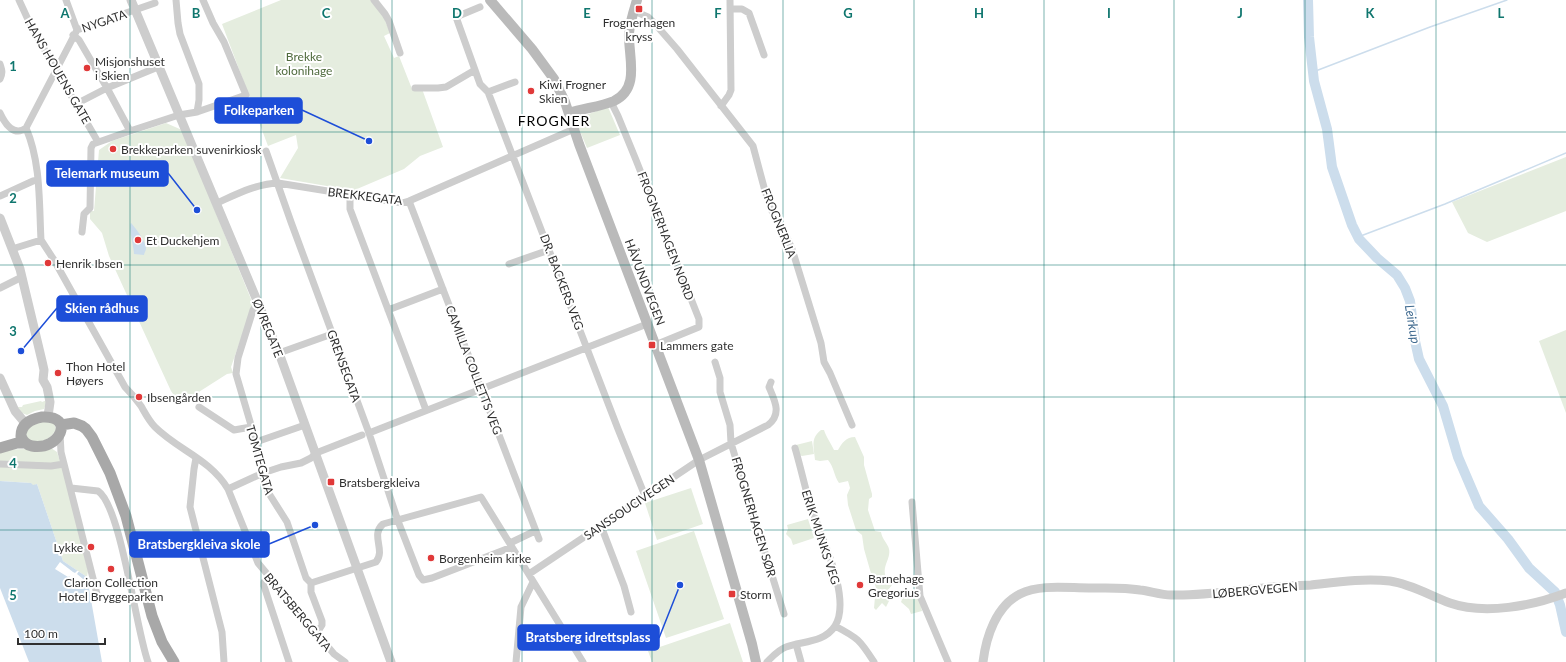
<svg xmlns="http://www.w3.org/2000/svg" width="1566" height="662" viewBox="0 0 1566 662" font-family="Lato,sans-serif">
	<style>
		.green { fill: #e5eddf }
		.water { fill: #ccddec }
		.pier { fill: #fff }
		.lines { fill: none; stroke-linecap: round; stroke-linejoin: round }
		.stream { stroke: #ccddec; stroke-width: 1.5 }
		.river { stroke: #ccddec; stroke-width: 10 }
		.minor { stroke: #cdcdcd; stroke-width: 7 }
		.tertiary { stroke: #cdcdcd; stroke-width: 9 }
		.secondary { stroke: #bababa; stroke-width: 10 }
		.primary { stroke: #a8a8a8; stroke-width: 11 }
		.grid { fill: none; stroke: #0f766e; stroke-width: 1; stroke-opacity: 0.55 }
		.poi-dot { fill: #e03939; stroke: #fff; stroke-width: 1.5 }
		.labels { text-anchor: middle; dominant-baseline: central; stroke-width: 4; stroke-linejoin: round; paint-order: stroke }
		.street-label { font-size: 12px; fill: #303030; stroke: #fff }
		.poi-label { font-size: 12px; fill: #303030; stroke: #fff; text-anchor: start }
		.park-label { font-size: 12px; fill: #506b3e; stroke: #fff }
		.water-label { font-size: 13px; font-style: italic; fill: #406b90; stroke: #fff }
		.quarter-label { font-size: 14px; letter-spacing: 1px; fill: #000; stroke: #fff }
		.grid-label { font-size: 13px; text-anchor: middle; font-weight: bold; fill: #0f766e; stroke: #fff; stroke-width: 4; stroke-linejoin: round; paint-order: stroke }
		.leader { fill: none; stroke: #1d4ed8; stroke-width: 1.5 }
		.callout-dot { fill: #1d4ed8; stroke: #fff; stroke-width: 1.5 }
		.callout { fill: #1d4ed8; stroke: #1d4ed8; stroke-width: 1.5 }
		.callout-label { font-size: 13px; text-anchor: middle; font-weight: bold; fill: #fff }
	</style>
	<rect width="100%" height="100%" fill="#fff"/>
	<!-- green -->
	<path class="green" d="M 281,0 L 371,0 L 383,15 L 390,33 L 384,36 L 394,58 L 399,56 L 412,89 L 421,86 L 443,147 L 420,156 L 404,169 L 357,189 L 356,191 L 280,178 L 298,148 L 296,135 L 268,146 L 222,24 Z
		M 608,107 L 620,135 L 587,148 L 575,119 Z
		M 166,123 L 182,130 L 253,304 L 231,367 L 233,373 L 227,374 L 180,404 L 171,391 L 109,256 L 102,233 L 90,219 L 90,211 L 94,211 L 99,150 L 112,141 Z
		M 1566,157 L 1566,211 L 1487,242 L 1468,233 L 1452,202 Z
		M 1566,330 L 1566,413 L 1539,341 Z
		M 47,400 L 44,409 L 35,411 L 27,415 L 22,413 L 17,407 L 22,407 L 23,405 L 41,401 L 42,402 Z
		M 43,421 L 54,423 L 56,429 C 51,440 37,446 27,438 L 26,432 L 31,426 Z
		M 821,430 L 824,430 C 826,437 831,443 834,450 L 838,450 C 842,443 846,437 855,437 L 864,457 L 864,465 L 872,494 L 872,497 L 869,499 L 868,510 L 875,531 L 881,532 C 882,539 888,544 889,549 C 891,558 883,565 885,574 C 885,578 890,582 892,585 L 888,590 L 893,594 L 893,598 L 889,601 L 886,607 L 882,603 L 876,610 L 874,608 L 875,597 L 878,593 L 872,577 L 864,549 L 862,535 L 856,530 L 848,505 L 847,495 L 850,488 L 848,481 L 839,483 C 834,476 834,467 828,460 L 820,461 L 815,460 C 814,448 810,438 821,430 Z
		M 812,441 L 814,454 L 802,456 L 799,455 L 796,445 Z
		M 51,448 L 57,452 L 64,473 L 88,571 L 87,577 L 63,561 L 37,484 L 32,486 L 31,483 L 0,481 L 0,450 Z
		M 691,488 L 703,524 L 657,540 L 645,503 Z
		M 808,519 L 814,538 L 793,545 L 791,539 L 786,534 L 788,529 L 787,525 Z
		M 694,531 L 724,619 L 666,638 L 636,551 Z
		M 918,592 L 922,611 L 911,614 L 909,609 L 901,602 L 903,597 Z
		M 730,623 L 743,662 L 652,662 L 648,651 Z"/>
	<!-- water -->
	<path class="water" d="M 131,223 C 135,227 147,243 146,249 C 146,250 144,254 144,255 L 134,254 C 134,247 128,227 131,223 Z
		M 0,481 L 31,483 L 33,485 L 37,484 L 63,561 L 87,577 L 102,662 L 29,662 L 0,588 Z"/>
	<!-- pier -->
	<path class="pier" d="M 60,562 L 73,572 L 75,573 L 77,571 L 79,571 L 77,574 L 83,579 L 78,587 L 67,580 L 70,576 L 68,577 L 55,569 Z"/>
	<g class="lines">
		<!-- stream -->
		<path class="stream" d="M 1313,72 L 1430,27 L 1507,0
			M 1358,237 L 1445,204 L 1566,153"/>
		<!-- river -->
		<path class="river" d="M 1308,0 L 1309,37 L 1314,81 L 1327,129 L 1332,167 L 1352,225 L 1359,239 L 1377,258 L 1397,275 L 1405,288 L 1410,301 L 1415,341 L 1419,359 L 1443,406 L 1458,457 L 1479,506 L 1508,539 L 1529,568 L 1555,592 L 1560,605 L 1566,632"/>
		<!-- minor -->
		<path class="minor" d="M 19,0 L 31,26 L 98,142
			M 66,0 L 77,30
			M 176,0 L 178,23 L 180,34 L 199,84 L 199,100 L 197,112
			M 374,0 L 385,14 L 389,21 L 400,53
			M 480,7 L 456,17 L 480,84 L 488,92 L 618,429 L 645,496
			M 730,9 L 742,9 L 749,13 L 764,55
			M 634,11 L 648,17 L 656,25 L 677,49 L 753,146 L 765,191 L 772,211 L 785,233 L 792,249 L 821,343 L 824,362 L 830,373 L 852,425
			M 77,30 L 155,3
			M 73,35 L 79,40 L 107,88 L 130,131
			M 0,64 C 2,70 3,73 0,79
			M 415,88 L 438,88 L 446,87 L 475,70
			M 488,92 L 515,82
			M 611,102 L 618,116 L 636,160 L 699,319 L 699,327 L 655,345
			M 76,104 L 107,88 L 158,67
			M 721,106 L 729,95 L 731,90 L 730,0
			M 0,113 C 5,124 14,137 26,128
			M 266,151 L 291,222 L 369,433 L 398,521 L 419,575 L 423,580 L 432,578 L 512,547
			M 350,195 L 350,209 L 426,410
			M 0,196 L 33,181
			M 409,201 L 539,539
			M 217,203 C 237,194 256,184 278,183 L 402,203 L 409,201 L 574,129
			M 82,232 L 84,214 L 90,208 L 91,148 L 93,144 L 130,131 L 179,115 L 197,112 L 246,95 L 224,42 L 213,23 L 203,0
			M 41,240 C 39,203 41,163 26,128 L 77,30
			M 12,249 L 41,240 L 54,260 L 125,387 C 131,393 136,399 141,406 C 145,413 149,421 155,427 C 178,450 210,459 228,489 L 258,563 L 334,654 L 345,662
			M 509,264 L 549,250
			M 0,288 L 22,277
			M 258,303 L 253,310 L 238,358 L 236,374 L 256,442 L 268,492 L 287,522 L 306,578 L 311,583 L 311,592 L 322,621 L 322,625 L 317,633
			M 388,310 L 443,289
			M 279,353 L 332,334
			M 715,362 L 720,378 L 720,392 L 730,425 L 731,443 L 734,453 L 784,614
			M 199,407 L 234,430 L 251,427
			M 369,433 L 647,324
			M 60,434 L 61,452 L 98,598
			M 256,442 L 305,425
			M 196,458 L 194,469 L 190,507 L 222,632 L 224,662
			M 0,464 L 51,466 L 64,464
			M 71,488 L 98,491 C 121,506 136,630 148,662
			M 228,489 L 263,473 L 281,467 L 301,463 L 311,458 L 316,453 L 362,435
			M 912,502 L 920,596 L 948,662
			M 601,526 L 624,586 L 631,612
			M 510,543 L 535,531
			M 529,574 L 699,460 L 768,425 C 782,414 775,401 769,387 L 771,382
			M 269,577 L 264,582 L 264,586 L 289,662
			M 311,583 L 376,562 C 386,550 370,535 383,524 L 481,497 L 583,662
			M 835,626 C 858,638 860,640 874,662
			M 796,644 L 801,662
			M 516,662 L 521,607 L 533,582
			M 767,662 C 773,656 778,650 786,647 C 802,641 824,643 835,626 C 853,597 818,531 809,501 C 804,483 800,465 795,448"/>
		<!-- tertiary -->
		<path class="tertiary" d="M 131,0 L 279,353 L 391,662
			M 0,218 L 20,269 L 42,361 L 44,370 L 43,380 L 47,387 L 50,402 L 48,416
			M 0,378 L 15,411 L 26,424
			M 983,662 C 986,637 996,606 1020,594 C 1040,584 1067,588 1089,588 C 1106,588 1123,587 1140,590 C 1150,591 1161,595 1171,595 C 1202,596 1232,591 1263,588 C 1279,586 1295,586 1311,585 C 1337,582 1364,578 1390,581 C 1411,584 1431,596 1450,603 C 1484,615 1533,606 1566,593"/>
		<!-- secondary -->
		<path class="secondary" d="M 490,0 L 532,49 L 554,79 L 565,102 L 579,144 L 699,460 L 752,644 L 756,662
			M 569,113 C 584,108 600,107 614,101 C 641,88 628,56 629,33 C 630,22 634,10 637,0"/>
		<!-- primary -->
		<path class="primary" d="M 42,417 C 76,415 60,451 32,446 C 27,445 23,442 21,436 C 21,424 31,419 42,417 Z
			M 61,425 L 74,423 L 82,426 L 86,429 L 92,437 L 110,473 L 126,516 L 152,616 L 162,642 L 174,662
			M 0,448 L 17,443 L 25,443"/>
	</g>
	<!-- grid -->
	<path class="grid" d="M 130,0 L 130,662M 261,0 L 261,662M 392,0 L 392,662M 522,0 L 522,662M 652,0 L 652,662M 783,0 L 783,662M 914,0 L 914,662M 1044,0 L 1044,662M 1174,0 L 1174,662M 1305,0 L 1305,662M 1436,0 L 1436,662M 0,132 L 1566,132M 0,265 L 1566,265M 0,397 L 1566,397M 0,530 L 1566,530"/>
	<!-- markers -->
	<g class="poi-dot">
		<rect x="635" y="5" width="8" height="8" rx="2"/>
		<circle cx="87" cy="68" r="4"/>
		<circle cx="531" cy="91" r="4"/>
		<circle cx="113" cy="149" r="4"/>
		<circle cx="138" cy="240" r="4"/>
		<circle cx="48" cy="263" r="4"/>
		<rect x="648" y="341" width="8" height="8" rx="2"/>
		<circle cx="58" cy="373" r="4"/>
		<circle cx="139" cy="397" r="4"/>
		<rect x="327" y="478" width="8" height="8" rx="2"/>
		<circle cx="91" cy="547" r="4"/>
		<circle cx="431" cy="558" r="4"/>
		<circle cx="111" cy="569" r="4"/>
		<circle cx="860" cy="585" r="4"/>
		<rect x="728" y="590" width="8" height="8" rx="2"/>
	</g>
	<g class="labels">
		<!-- street labels -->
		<g class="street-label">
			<text transform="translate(104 21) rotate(-19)">NYGATA</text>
			<text transform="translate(58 71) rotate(60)">HANS HOUENS GATE</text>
			<text transform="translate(365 196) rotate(7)">BREKKEGATA</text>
			<text transform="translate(779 223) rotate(68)">FROGNERLIA</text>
			<text transform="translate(666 236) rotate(69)">FROGNERHAGEN NORD</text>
			<text transform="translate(562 282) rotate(69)">DR. BACKERS VEG</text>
			<text transform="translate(645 282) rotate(69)">HÅVUNDVEGEN</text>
			<text transform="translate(268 328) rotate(68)">ØVREGATE</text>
			<text transform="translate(344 366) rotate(70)">GRENSEGATA</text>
			<text transform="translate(474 370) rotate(69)">CAMILLA COLLETTS VEG</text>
			<text transform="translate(260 460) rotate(74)">TOMTEGATA</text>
			<text transform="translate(629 507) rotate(-34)">SANSSOUCIVEGEN</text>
			<text transform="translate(754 517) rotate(73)">FROGNERHAGEN SØR</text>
			<text transform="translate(821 537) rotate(72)">ERIK MUNKS VEG</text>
			<text transform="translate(1255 590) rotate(-5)">LØBERGVEGEN</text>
			<text transform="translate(298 612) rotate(50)">BRATSBERGGATA</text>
		</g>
		<!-- poi labels -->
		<g class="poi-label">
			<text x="639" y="22" text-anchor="middle">Frognerhagen<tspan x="639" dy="14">kryss</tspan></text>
			<text x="95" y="61">Misjonshuset<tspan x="95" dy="14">i Skien</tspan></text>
			<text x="539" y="84">Kiwi Frogner<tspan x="539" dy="14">Skien</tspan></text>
			<text x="121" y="149">Brekkeparken suvenirkiosk</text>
			<text x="146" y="240">Et Duckehjem</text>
			<text x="56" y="263">Henrik Ibsen</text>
			<text x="660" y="345">Lammers gate</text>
			<text x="66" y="366">Thon Hotel<tspan x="66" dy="14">Høyers</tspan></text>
			<text x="147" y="397">Ibsengården</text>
			<text x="339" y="482">Bratsbergkleiva</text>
			<text x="83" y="547" text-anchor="end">Lykke</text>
			<text x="439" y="558">Borgenheim kirke</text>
			<text x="868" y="578">Barnehage<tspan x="868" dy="14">Gregorius</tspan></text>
			<text x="111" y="582" text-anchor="middle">Clarion Collection<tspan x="111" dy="14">Hotel Bryggeparken</tspan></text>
			<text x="740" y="594">Storm</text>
		</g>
		<!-- park labels -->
		<g class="park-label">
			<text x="304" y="56">Brekke<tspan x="304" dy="14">kolonihage</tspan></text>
		</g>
		<!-- water labels -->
		<g class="water-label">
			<text transform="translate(1413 324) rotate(80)">Leirkup</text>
		</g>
		<!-- quarter labels -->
		<g class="quarter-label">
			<text x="554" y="120">FROGNER</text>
		</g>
	</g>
	<g class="grid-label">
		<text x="65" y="18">A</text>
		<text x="196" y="18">B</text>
		<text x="326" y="18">C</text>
		<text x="457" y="18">D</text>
		<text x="587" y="18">E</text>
		<text x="718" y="18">F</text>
		<text x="848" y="18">G</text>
		<text x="979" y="18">H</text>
		<text x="1109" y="18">I</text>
		<text x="1240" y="18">J</text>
		<text x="1370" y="18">K</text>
		<text x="1501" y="18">L</text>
		<text x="13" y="71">1</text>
		<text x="13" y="203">2</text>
		<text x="13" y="336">3</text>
		<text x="13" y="468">4</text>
		<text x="13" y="600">5</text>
	</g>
	<!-- callouts -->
	<path class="leader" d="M369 141L302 110M197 210L168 173M21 351L57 308M315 525L269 544M680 585L659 638"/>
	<g class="callout-dot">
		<circle cx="369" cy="141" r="4"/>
		<circle cx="197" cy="210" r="4"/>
		<circle cx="21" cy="351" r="4"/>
		<circle cx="315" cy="525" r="4"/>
		<circle cx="680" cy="585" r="4"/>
	</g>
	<g class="callout">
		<rect x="215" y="98" width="87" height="25" rx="4"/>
		<rect x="47" y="161" width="121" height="25" rx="4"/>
		<rect x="57" y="296" width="90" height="25" rx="4"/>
		<rect x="130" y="532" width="139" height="25" rx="4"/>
		<rect x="518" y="625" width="141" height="25" rx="4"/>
	</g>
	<g class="callout-label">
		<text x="259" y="115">Folkeparken</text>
		<text x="107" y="178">Telemark museum</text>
		<text x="102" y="313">Skien rådhus</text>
		<text x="199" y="549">Bratsbergkleiva skole</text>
		<text x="588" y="642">Bratsberg idrettsplass</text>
	</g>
	<!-- scale -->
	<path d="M18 638v6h87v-6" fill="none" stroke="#303030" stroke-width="2"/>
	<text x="24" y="638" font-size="12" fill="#303030" stroke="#ffffff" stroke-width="3" paint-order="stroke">100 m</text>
</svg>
